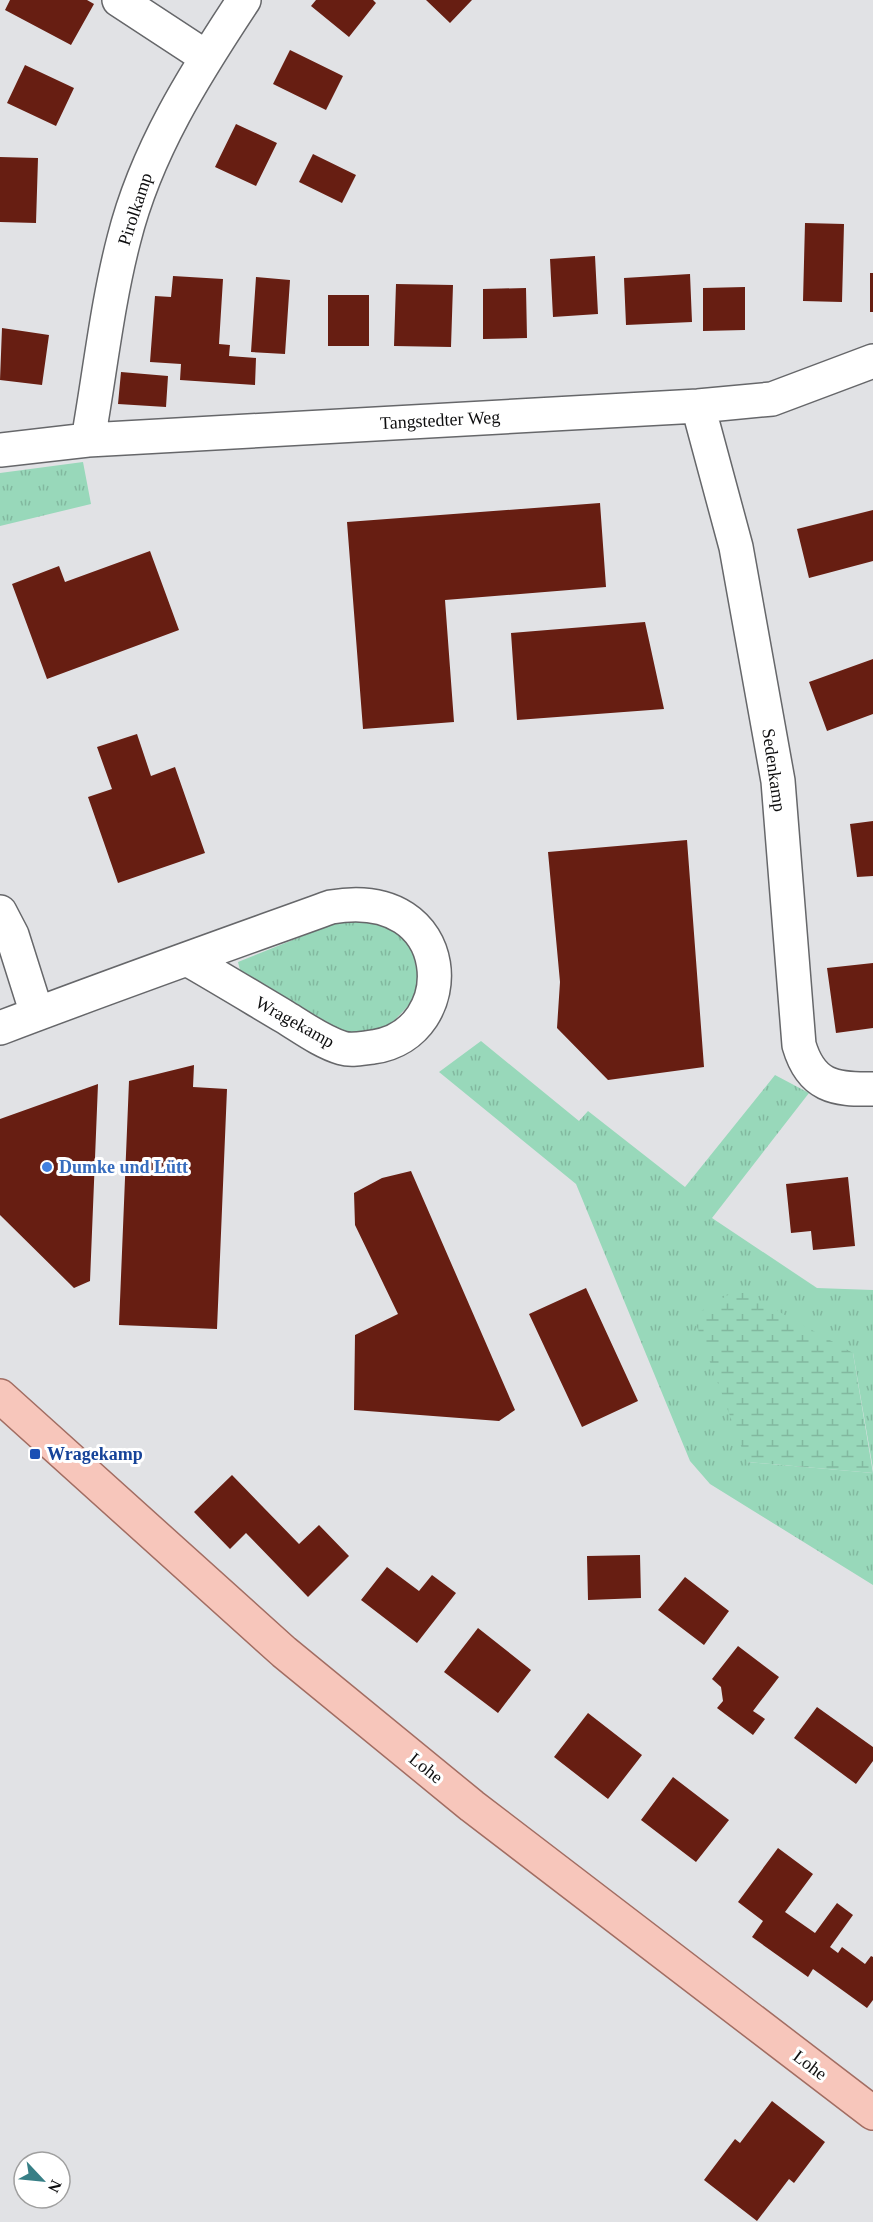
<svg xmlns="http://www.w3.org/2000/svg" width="873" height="2222" viewBox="0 0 873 2222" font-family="Georgia,serif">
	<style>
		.grass { fill: url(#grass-tufts) }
		.wetland { fill: url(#wetland-marsh) }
		.building { fill: #671e12 }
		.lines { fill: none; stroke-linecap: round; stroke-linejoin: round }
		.minor-casing { stroke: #66676a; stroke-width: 36 }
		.major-casing { stroke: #a26d62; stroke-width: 36 }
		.minor { stroke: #fff; stroke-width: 33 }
		.major { stroke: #f7c6bb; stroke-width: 33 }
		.shop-dot { fill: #3f7fe0; stroke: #fff; stroke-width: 2 }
		.transit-dot { fill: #1a4fb4; stroke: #fff; stroke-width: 2 }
		.labels { text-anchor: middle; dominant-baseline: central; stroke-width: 6; stroke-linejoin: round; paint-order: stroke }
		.street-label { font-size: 18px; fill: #0e0e0f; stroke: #fff }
		.shop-label { font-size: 18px; font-weight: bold; fill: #366cbe; stroke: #fff; text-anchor: start }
		.transit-label { font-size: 18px; font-weight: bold; fill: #164399; stroke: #fff; text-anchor: start }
	</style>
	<defs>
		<pattern id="grass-tufts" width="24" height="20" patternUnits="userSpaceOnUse" patternTransform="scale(1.5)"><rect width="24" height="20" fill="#98d8ba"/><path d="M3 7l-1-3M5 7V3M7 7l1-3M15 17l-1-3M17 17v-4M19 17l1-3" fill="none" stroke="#82b89f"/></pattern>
		<pattern id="wetland-marsh" width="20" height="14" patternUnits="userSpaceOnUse" patternTransform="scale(1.5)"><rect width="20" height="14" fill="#98d8ba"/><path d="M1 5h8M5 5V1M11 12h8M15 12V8" fill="none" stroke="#82b89f"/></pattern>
	</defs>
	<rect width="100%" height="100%" fill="#e1e2e5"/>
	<!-- grass -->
	<path class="grass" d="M 83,462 L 91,504 L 0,526 L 0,473 Z
		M 350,917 L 391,927 L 411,944 L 419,981 L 410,1004 L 386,1029 L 350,1036 L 240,970 L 238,962 Z
		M 481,1041 L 579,1121 L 588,1111 L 685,1187 L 775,1075 L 809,1093 L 712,1218 L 817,1288 L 873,1290 L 873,1469 L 853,1353 L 747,1462 L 873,1473 L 873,1585 L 710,1484 L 690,1461 L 576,1184 L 439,1072 Z"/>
	<!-- wetland -->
	<path class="wetland" d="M 738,1289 L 853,1353 L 873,1473 L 747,1462 L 693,1316 Z"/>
	<!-- building -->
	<path class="building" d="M 10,0 L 87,0 L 94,4 L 71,45 L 5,10 Z
		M 316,0 L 373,0 L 376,3 L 349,37 L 311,6 Z
		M 426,0 L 472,0 L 450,23 Z
		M 290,50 L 343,76 L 326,110 L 273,84 Z
		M 25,65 L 74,88 L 56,126 L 7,103 Z
		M 236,124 L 277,143 L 256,186 L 215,167 Z
		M 313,154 L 356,175 L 342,203 L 299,182 Z
		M 0,157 L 38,158 L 36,223 L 0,222 Z
		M 805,223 L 844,224 L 842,302 L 803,301 Z
		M 595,256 L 598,314 L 553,317 L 550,259 Z
		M 870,273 L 873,273 L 873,312 L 870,312 Z
		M 690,274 L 692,322 L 626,325 L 624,278 Z
		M 173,276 L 223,279 L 219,344 L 230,345 L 229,356 L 256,358 L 255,385 L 180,380 L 181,364 L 150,362 L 155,296 L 171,297 Z
		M 256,277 L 290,280 L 285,354 L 251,352 Z
		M 396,284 L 453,285 L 451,347 L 394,346 Z
		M 745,287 L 745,330 L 703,331 L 703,288 Z
		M 526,288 L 527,338 L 483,339 L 483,289 Z
		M 328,295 L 369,295 L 369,346 L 328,346 Z
		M 2,328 L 49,335 L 42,385 L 0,380 Z
		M 121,372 L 168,376 L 166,407 L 118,404 Z
		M 600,503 L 606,587 L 445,600 L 454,722 L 363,729 L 347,522 Z
		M 873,510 L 873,561 L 809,578 L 797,529 Z
		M 150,551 L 179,630 L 47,679 L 12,584 L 59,566 L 65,582 Z
		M 645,622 L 664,709 L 517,720 L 511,633 Z
		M 873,659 L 873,714 L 827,731 L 809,682 Z
		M 137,734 L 151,776 L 175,767 L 205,853 L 118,883 L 88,797 L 112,789 L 97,747 Z
		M 873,821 L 873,876 L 857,877 L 850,824 Z
		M 687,840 L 704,1067 L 608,1080 L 557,1028 L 560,982 L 548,852 Z
		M 873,963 L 873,1028 L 836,1033 L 827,968 Z
		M 194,1065 L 193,1087 L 227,1089 L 217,1329 L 119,1325 L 129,1081 Z
		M 98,1084 L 90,1281 L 74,1288 L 0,1215 L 0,1119 Z
		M 411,1171 L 515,1410 L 499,1421 L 354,1410 L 355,1335 L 398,1314 L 355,1225 L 354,1193 L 382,1178 Z
		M 848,1177 L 855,1246 L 813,1250 L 811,1231 L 791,1233 L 786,1184 Z
		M 586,1288 L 638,1401 L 582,1427 L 529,1314 Z
		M 232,1475 L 299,1544 L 319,1525 L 349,1556 L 308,1597 L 246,1533 L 230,1549 L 194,1512 Z
		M 640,1555 L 641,1598 L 588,1600 L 587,1556 Z
		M 387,1567 L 419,1591 L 432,1575 L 456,1593 L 417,1643 L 361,1600 Z
		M 685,1577 L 729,1611 L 704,1645 L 658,1610 Z
		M 478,1628 L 531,1670 L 498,1713 L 444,1672 Z
		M 738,1646 L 779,1677 L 753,1711 L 765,1719 L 753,1735 L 717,1708 L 723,1701 L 721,1687 L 712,1679 Z
		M 817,1707 L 873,1747 L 873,1761 L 856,1784 L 794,1738 Z
		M 588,1713 L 642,1755 L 608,1799 L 554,1757 Z
		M 673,1777 L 729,1820 L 696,1862 L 641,1820 Z
		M 778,1848 L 813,1874 L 785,1912 L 815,1933 L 837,1903 L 853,1915 L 830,1947 L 838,1953 L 842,1947 L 865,1964 L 871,1956 L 873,1957 L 873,2000 L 867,2008 L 813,1969 L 808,1977 L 752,1937 L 763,1921 L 738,1902 Z
		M 772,2101 L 825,2142 L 794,2183 L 789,2179 L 757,2221 L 704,2180 L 735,2139 L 740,2143 Z"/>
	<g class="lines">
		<!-- minor casing -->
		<g class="minor-casing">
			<path id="minor" d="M 119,0 L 206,57
				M 698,406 L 736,547 L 778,781 L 799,1045 C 811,1086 834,1090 873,1089
				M 88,440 C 100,373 107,304 124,239 C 146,151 195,74 244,0
				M 0,450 L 88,440 L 698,406 L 772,399 L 873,361
				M 0,912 L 12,935 L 37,1014
				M 0,1028 C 110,986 220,947 331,907 C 458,885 463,1034 373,1047 C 363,1048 352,1051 342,1048 C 322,1042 303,1028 285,1017 C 253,998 220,978 187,959"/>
		</g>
		<!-- major casing -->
		<g class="major-casing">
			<path id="major" d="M 0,1396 L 284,1652 L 472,1806 L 873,2113"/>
		</g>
		<!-- minor -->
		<use href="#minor" class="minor"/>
		<!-- major -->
		<use href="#major" class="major"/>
	</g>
	<!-- markers -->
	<circle class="shop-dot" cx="47" cy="1167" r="6"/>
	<rect class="transit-dot" x="29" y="1448" width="12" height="12" rx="3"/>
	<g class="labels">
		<!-- street labels -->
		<g class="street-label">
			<text transform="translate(135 209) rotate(-72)">Pirolkamp</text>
			<text transform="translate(440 420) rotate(-3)">Tangstedter Weg</text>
			<text transform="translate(774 770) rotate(82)">Sedenkamp</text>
			<text transform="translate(295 1022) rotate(29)">Wragekamp</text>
			<text transform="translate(426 1768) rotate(39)">Lohe</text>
			<text transform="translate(810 2065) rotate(37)">Lohe</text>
		</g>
		<!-- shop labels -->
		<g class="shop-label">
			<text x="59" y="1167">Dumke und Lütt</text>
		</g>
		<!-- transit labels -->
		<g class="transit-label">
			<text x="47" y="1454">Wragekamp</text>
		</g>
	</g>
	<!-- north arrow -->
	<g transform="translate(42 2180) rotate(116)"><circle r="28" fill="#ffffff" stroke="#9f9f9f" stroke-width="1.5"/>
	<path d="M0-4.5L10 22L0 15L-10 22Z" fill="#377f86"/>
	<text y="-9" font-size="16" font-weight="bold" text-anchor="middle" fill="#0e0e0f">N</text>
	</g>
</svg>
